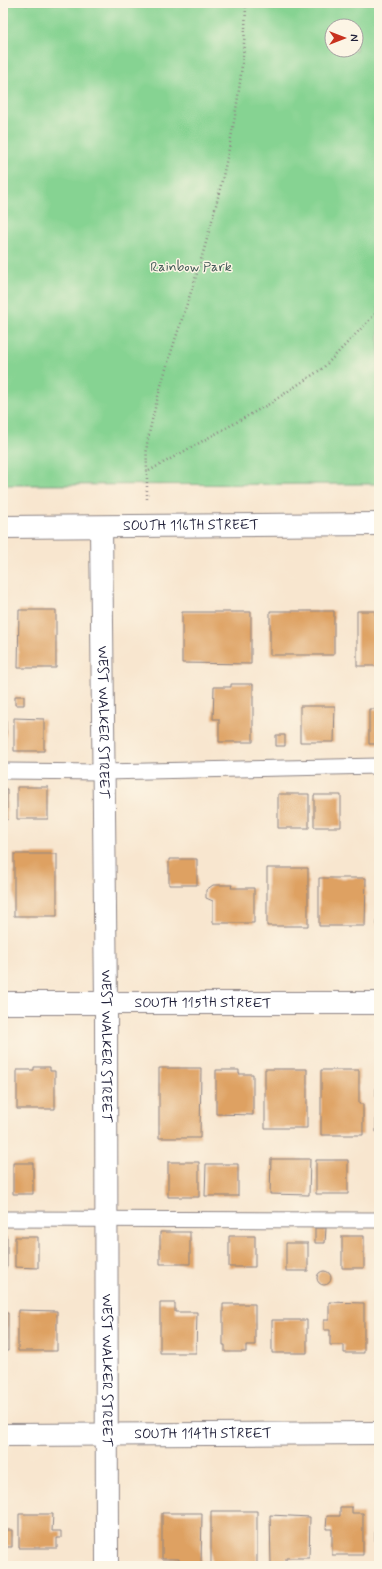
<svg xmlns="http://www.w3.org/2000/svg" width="382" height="1569" viewBox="0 0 382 1569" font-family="Mynerve,sans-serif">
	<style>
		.green { fill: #86d392; stroke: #547a66; fill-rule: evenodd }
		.building { fill: #dea162 }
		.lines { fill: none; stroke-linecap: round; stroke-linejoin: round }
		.service-casing { stroke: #8d8485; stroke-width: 17 }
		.minor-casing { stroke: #8d8485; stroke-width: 24 }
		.tertiary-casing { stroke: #8d8485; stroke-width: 24 }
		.path { stroke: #8d8485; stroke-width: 2.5; stroke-dasharray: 1 3; stroke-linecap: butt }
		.service { stroke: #fff; stroke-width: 15 }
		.minor { stroke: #fff; stroke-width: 22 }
		.tertiary { stroke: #fff; stroke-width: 22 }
		.labels { text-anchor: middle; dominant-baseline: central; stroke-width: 3; stroke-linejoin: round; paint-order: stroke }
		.park-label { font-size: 14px; fill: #405755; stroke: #fcf5e5 }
		.street-label { font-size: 14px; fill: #22223b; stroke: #fcf5e5 }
	</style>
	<rect width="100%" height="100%" fill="#fcf5e5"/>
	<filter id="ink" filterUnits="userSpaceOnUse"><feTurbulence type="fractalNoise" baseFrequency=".025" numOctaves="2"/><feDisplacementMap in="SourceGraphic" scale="8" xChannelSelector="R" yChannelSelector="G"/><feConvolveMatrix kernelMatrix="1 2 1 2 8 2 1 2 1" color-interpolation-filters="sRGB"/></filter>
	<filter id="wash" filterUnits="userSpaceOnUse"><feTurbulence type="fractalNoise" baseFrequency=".012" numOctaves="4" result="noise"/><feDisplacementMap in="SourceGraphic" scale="16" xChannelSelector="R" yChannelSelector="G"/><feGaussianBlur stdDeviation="0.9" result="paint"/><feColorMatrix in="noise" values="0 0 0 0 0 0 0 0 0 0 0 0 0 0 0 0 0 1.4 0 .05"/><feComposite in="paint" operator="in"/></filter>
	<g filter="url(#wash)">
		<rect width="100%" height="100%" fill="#f8e6cf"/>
		<!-- green -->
		<path class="green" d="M 3,3 L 379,3 L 379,484 L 3,485 ZM 332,26 L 356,26 L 356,50 L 332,50 Z"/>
		<g id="blocks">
			<!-- building -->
			<path class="building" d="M 19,610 L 56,610 L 56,668 L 18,668 Z
				M 270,611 L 334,611 L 334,655 L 270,655 Z
				M 357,611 L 375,611 L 375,615 L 379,615 L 379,666 L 357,666 Z
				M 182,612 L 251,612 L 251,664 L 182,663 Z
				M 231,684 L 253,684 L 253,742 L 219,742 L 219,719 L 213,719 L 214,687 L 231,687 Z
				M 15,696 L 24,696 L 24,705 L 15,705 Z
				M 300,706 L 335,706 L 334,742 L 300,742 Z
				M 369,709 L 379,709 L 379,744 L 369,744 Z
				M 14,718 L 44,719 L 44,751 L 14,751 Z
				M 3,721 L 6,721 L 6,749 L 3,749 Z
				M 276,735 L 285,735 L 285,746 L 276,746 Z
				M 17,787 L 48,787 L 48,819 L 17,819 Z
				M 3,789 L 7,789 L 7,820 L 3,820 Z
				M 278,794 L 309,794 L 309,828 L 278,828 Z
				M 314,795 L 341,795 L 341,827 L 314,827 Z
				M 14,854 L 57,854 L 57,916 L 14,916 Z
				M 169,859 L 197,859 L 197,885 L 169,885 Z
				M 267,868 L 308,868 L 308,926 L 267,926 Z
				M 319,878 L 366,878 L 365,926 L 319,926 Z
				M 378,882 L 379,882 L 379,925 L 377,925 Z
				M 213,885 L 232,885 L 231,888 L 254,888 L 254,923 L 213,923 L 213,901 L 206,898 L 206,890 Z
				M 34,1067 L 50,1067 L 50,1071 L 55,1071 L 55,1109 L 17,1109 L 17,1070 L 34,1070 Z
				M 159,1068 L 201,1068 L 200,1138 L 159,1138 Z
				M 265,1069 L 307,1069 L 307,1128 L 265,1128 Z
				M 3,1070 L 6,1070 L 5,1110 L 3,1110 Z
				M 216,1070 L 239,1070 L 239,1074 L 253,1074 L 253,1115 L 216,1114 Z
				M 321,1070 L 359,1070 L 359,1104 L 363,1104 L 363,1135 L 321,1135 Z
				M 376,1070 L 379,1070 L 379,1132 L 376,1132 Z
				M 271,1159 L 310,1159 L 309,1195 L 270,1194 Z
				M 316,1160 L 348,1160 L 348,1194 L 316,1194 Z
				M 3,1161 L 5,1161 L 4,1186 L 3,1186 Z
				M 168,1162 L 199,1162 L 199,1197 L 168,1197 Z
				M 13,1163 L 33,1163 L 33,1194 L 13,1194 Z
				M 206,1164 L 238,1164 L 238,1196 L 205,1196 Z
				M 315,1228 L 326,1228 L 325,1243 L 315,1243 Z
				M 160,1232 L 190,1232 L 190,1264 L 160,1264 Z
				M 229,1236 L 255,1236 L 255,1267 L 229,1267 Z
				M 342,1236 L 364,1236 L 364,1268 L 342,1268 Z
				M 3,1237 L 7,1237 L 7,1267 L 3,1267 Z
				M 15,1237 L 38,1237 L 38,1268 L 15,1267 Z
				M 286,1243 L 308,1243 L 308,1271 L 286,1271 Z
				M317 1278a7 7 0 1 1 14 0a7 7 0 1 1-14 0Z
				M 329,1302 L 364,1303 L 364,1353 L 344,1353 L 344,1345 L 330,1345 L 330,1330 L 324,1330 L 324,1320 L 329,1320 Z
				M 160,1303 L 175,1303 L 175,1312 L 197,1312 L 196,1353 L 160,1353 Z
				M 223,1304 L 255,1304 L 255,1345 L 246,1345 L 246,1352 L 225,1352 L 225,1345 L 223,1345 Z
				M 18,1310 L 57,1311 L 57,1351 L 18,1351 Z
				M 3,1313 L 8,1313 L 8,1351 L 3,1351 Z
				M 272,1320 L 307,1320 L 307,1353 L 272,1353 Z
				M 340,1507 L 352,1507 L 352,1513 L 363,1513 L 363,1555 L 332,1555 L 332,1529 L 326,1529 L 327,1516 L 340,1516 Z
				M 211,1511 L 257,1511 L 257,1566 L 211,1566 Z
				M 162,1513 L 202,1513 L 201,1566 L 179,1566 L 179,1559 L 162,1559 Z
				M 19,1514 L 53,1514 L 52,1531 L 61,1531 L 61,1538 L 57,1538 L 57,1548 L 19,1548 Z
				M 375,1514 L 379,1514 L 379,1556 L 375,1556 Z
				M 270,1515 L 310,1517 L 309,1558 L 286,1558 L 286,1564 L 271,1564 Z
				M 3,1530 L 12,1530 L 12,1547 L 3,1547 Z"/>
		</g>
	</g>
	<g filter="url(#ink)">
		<use href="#blocks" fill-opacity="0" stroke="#8d8485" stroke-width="1"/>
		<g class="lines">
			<!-- service casing -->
			<g class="service-casing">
				<path id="service" d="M 3,771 L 104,772 L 379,766
					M 3,1219 L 379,1220"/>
			</g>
			<!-- minor casing -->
			<g class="minor-casing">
				<g id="minor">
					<path id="s1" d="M 101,527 L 106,1003 L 107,1566"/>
					<path id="s2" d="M 3,1003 L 379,1003"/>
					<path id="s3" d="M 3,1435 L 379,1433"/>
				</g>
			</g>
			<!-- tertiary casing -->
			<g class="tertiary-casing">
				<g id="tertiary">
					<path id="s4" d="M 3,527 L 379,524"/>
				</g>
			</g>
			<!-- path -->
			<path class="path" d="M 246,3 C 244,94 224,183 198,270 C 180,327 158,385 147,444 C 146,453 147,463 147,472 L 269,404 L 323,368 L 379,310
				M 147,499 L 147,472"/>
			<!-- service -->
			<use href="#service" class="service"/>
			<!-- minor -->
			<use href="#minor" class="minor"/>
			<!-- tertiary -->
			<use href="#tertiary" class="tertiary"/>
		</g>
	</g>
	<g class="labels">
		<!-- park labels -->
		<g class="park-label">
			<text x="191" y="267">Rainbow Park</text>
		</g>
		<!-- street labels -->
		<g class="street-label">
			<text stroke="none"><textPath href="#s4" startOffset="188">SOUTH 116TH STREET</textPath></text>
			<text stroke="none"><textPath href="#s1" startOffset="195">WEST WALKER STREET</textPath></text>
			<text stroke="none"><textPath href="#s2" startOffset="200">SOUTH 115TH STREET</textPath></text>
			<text stroke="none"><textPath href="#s1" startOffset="519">WEST WALKER STREET</textPath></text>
			<text stroke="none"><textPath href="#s1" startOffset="843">WEST WALKER STREET</textPath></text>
			<text stroke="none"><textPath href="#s3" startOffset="200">SOUTH 114TH STREET</textPath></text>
		</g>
	</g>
	<!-- margin -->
	<rect width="382" height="1569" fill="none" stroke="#fcf5e5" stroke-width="16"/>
	<!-- north arrow -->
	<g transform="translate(344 38) rotate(90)"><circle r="19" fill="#fcf5e5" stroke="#a5a1a1"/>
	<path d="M0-3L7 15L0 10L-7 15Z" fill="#c8321e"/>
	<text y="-6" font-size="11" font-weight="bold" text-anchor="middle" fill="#22223b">N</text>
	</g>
</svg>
